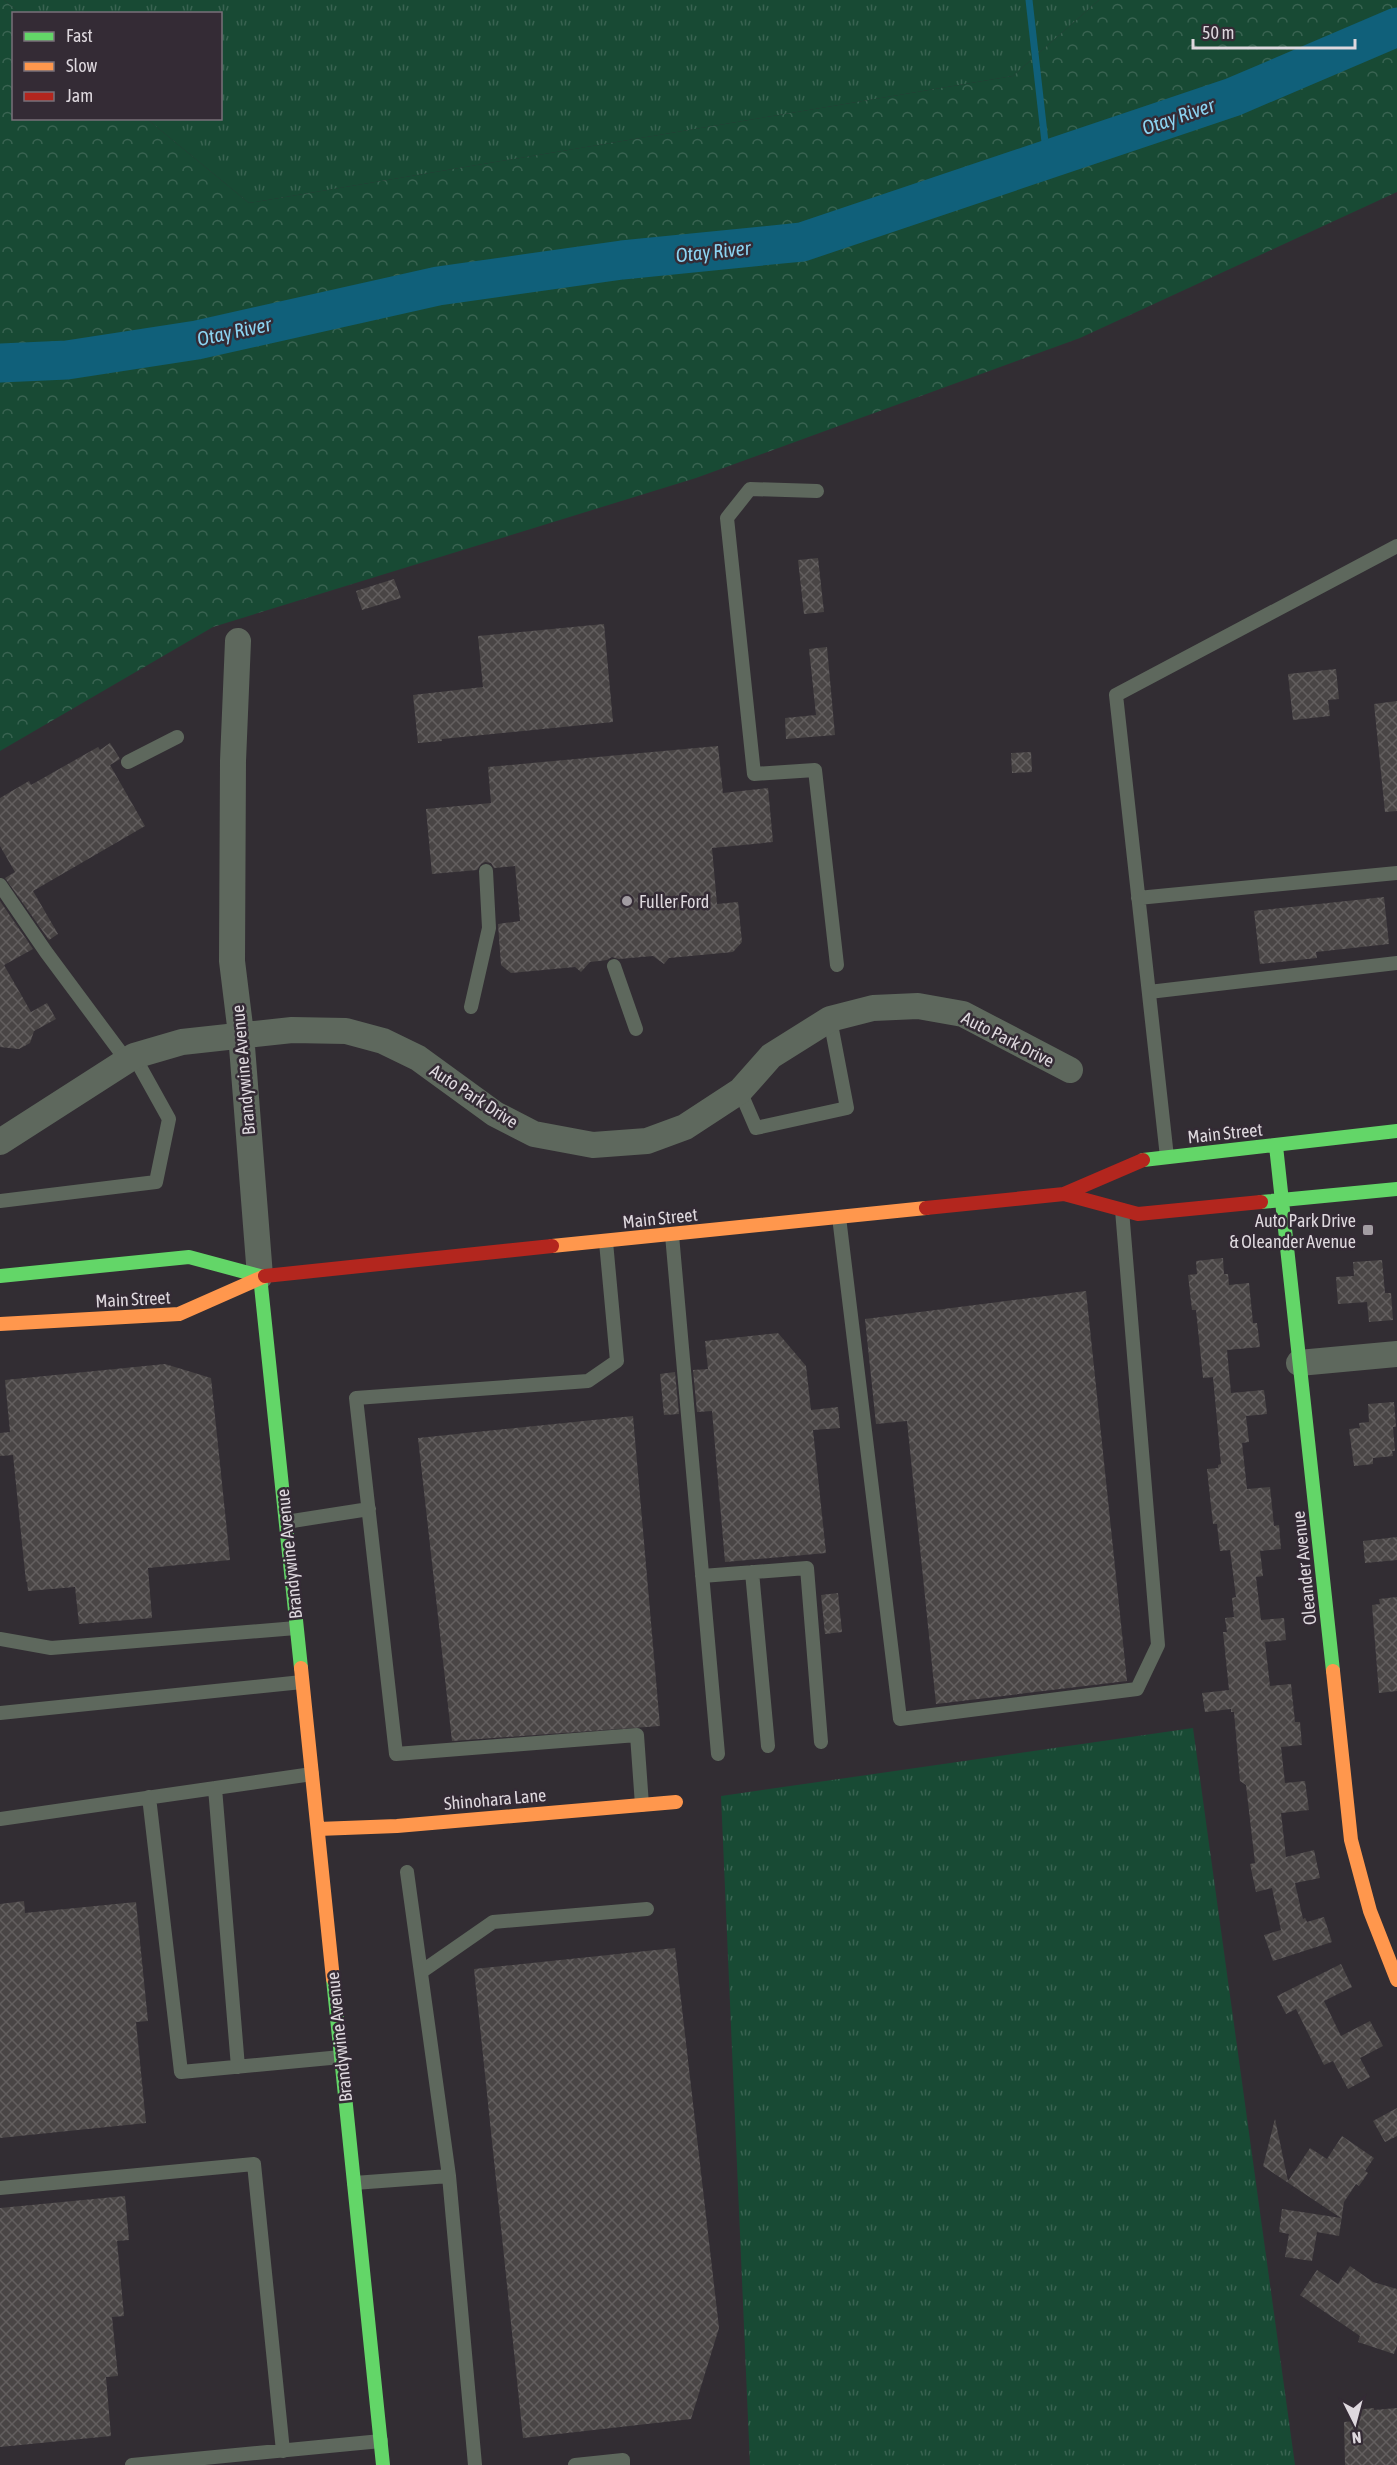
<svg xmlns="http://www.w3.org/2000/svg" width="1397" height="2465" viewBox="0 0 1397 2465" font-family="'Asap Condensed',sans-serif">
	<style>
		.grass { fill: url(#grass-tufts) }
		.forest { fill: url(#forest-crowns) }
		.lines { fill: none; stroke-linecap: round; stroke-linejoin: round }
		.stream { stroke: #10607a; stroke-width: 7 }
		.river { stroke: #10607a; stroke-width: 39 }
		.building { fill: url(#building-cross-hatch) }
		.lane { stroke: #5e685d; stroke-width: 14 }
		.street { stroke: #5e685d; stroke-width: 26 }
		.fast { stroke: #63d668; stroke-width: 14 }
		.slow { stroke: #ff974d; stroke-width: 14 }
		.jam { stroke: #b3261e; stroke-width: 14 }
		.poi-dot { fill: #a29ca2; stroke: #342b35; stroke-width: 2 }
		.labels { text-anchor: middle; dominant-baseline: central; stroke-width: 5; stroke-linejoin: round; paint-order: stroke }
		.poi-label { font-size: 18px; fill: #ded8de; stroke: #342b35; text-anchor: start }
		.street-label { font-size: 18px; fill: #ded8de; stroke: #342b35 }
		.water-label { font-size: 20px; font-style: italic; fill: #8cd4f2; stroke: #342b35 }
	</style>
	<defs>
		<pattern id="grass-tufts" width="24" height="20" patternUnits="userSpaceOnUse" patternTransform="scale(1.5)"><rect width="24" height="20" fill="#184a34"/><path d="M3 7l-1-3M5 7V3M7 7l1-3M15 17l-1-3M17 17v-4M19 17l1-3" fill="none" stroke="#396351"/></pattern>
		<pattern id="forest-crowns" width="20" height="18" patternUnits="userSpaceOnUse" patternTransform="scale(1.5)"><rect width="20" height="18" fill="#184a34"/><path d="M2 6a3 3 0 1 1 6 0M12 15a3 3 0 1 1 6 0" fill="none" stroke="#396351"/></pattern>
		<pattern id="building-cross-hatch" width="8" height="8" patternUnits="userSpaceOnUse" patternTransform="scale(1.5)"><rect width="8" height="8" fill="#494545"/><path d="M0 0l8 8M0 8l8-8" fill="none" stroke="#635f5f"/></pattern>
	</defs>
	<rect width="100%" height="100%" fill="#322d33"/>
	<!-- grass -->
	<path class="grass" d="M 4,0 L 1099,0 L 1013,76 L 249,203 L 147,119 L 220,118 L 220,14 L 20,13 Z
		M 1193,1728 L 1295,2465 L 750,2465 L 721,1796 Z"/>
	<!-- forest -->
	<path class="forest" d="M 0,0 L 4,0 L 20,13 L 14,14 L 14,118 L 147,119 L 249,203 L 1013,76 L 1099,0 L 1397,0 L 1397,192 L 1080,338 L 696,478 L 213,627 L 0,751 Z"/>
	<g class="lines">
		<!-- stream -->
		<path class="stream" d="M 1029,0 L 1047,160"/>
		<!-- river -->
		<path class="river" d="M 0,363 L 67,360 L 197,340 L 438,286 L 622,260 L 802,242 L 1233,97 L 1397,27"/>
	</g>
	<!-- building -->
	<path class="building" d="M 818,558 L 824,612 L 804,614 L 798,560 Z
		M 394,579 L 401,598 L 362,610 L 356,591 Z
		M 604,624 L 613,722 L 442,739 L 442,741 L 418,743 L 413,695 L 483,687 L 478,636 Z
		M 827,647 L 835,735 L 786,739 L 785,718 L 816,715 L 809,649 Z
		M 1336,669 L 1339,699 L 1328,700 L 1330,716 L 1293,720 L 1288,674 Z
		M 1397,701 L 1397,811 L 1385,812 L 1374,704 Z
		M 110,743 L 120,759 L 110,765 L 145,826 L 33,891 L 58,934 L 49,940 L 5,878 L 15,872 L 0,846 L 0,798 L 29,781 L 31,785 L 98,747 L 100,750 Z
		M 718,746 L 723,793 L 768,788 L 773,842 L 712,848 L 717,904 L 738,902 L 742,942 L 733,952 L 669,958 L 664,964 L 653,956 L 619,959 L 612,957 L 607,960 L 590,962 L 581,972 L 575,967 L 511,973 L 501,965 L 498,924 L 520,921 L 515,866 L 494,868 L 491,863 L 485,862 L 481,864 L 477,870 L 432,874 L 426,809 L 491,803 L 488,767 Z
		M 1031,752 L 1032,772 L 1012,773 L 1011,753 Z
		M 1384,897 L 1389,944 L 1316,952 L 1317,958 L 1260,964 L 1254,911 Z
		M 0,901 L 33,949 L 4,965 L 31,1012 L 47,1003 L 56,1019 L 34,1031 L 30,1043 L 19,1049 L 0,1047 Z
		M 1223,1258 L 1224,1274 L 1228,1274 L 1229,1285 L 1249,1283 L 1253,1323 L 1257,1323 L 1260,1347 L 1227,1350 L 1231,1393 L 1264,1390 L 1267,1414 L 1246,1416 L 1249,1442 L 1242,1443 L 1247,1489 L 1270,1487 L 1274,1526 L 1279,1525 L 1281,1549 L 1260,1551 L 1263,1576 L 1256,1577 L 1261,1620 L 1284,1618 L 1286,1640 L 1265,1642 L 1270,1686 L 1291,1684 L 1295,1722 L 1300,1722 L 1302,1745 L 1281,1747 L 1285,1783 L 1305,1781 L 1309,1810 L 1281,1813 L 1286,1857 L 1314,1850 L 1320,1878 L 1295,1883 L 1303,1919 L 1305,1918 L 1307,1922 L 1324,1917 L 1332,1942 L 1273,1961 L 1264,1935 L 1281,1930 L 1272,1888 L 1256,1892 L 1250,1864 L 1255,1863 L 1246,1785 L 1240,1781 L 1234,1712 L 1231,1712 L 1231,1709 L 1205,1712 L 1202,1693 L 1229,1690 L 1223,1632 L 1227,1632 L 1225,1618 L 1234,1617 L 1232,1598 L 1236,1597 L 1230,1550 L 1220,1551 L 1217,1524 L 1213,1524 L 1207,1469 L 1218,1468 L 1218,1465 L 1221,1464 L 1213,1377 L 1203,1378 L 1196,1310 L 1192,1310 L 1188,1275 L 1197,1274 L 1196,1261 Z
		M 1382,1260 L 1385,1293 L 1391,1293 L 1393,1320 L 1369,1322 L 1367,1302 L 1338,1304 L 1336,1277 L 1354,1276 L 1353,1262 Z
		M 1086,1291 L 1127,1681 L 936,1704 L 907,1421 L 876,1424 L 865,1319 Z
		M 778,1333 L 806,1366 L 811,1410 L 838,1407 L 840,1428 L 813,1430 L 826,1553 L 725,1562 L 712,1411 L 697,1412 L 693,1370 L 708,1369 L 705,1341 Z
		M 165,1364 L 211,1378 L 230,1560 L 148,1568 L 152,1618 L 79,1624 L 75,1587 L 28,1591 L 27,1581 L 26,1582 L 13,1455 L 0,1456 L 0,1433 L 10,1432 L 5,1380 Z
		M 675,1372 L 679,1414 L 664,1415 L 660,1374 Z
		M 1394,1402 L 1396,1427 L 1393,1427 L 1395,1451 L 1392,1451 L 1393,1456 L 1373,1458 L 1373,1464 L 1354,1466 L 1349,1429 L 1360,1428 L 1359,1423 L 1369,1422 L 1368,1404 Z
		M 633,1416 L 660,1726 L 452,1741 L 418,1438 Z
		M 1397,1537 L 1397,1560 L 1365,1563 L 1363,1541 Z
		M 838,1593 L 842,1632 L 825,1634 L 821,1595 Z
		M 1397,1597 L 1397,1691 L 1379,1693 L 1372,1605 L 1380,1604 L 1379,1599 Z
		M 24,1901 L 25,1913 L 136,1902 L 148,2021 L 136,2022 L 146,2123 L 0,2138 L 0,1904 Z
		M 675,1948 L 719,2328 L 691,2419 L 523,2438 L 474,1969 Z
		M 1341,1964 L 1352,1987 L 1324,2001 L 1341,2036 L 1370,2021 L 1383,2046 L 1360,2058 L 1370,2077 L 1348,2089 L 1333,2061 L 1324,2065 L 1296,2009 L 1286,2014 L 1277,1996 Z
		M 1397,2108 L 1397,2136 L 1385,2142 L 1373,2121 Z
		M 1275,2119 L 1288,2181 L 1310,2148 L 1327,2159 L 1342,2136 L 1374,2158 L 1365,2171 L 1368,2173 L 1359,2186 L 1356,2184 L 1344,2202 L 1339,2236 L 1317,2232 L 1312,2261 L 1285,2257 L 1289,2234 L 1279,2232 L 1282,2209 L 1341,2218 L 1263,2166 Z
		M 125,2196 L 129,2240 L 117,2241 L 124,2316 L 112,2317 L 118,2376 L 106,2377 L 111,2436 L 0,2447 L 0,2208 Z
		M 1350,2266 L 1373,2282 L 1397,2289 L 1397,2345 L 1394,2354 L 1358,2342 L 1360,2336 L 1300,2295 L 1317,2270 L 1338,2284 Z
		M 1374,2408 L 1374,2410 L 1397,2408 L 1397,2465 L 1345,2465 L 1344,2422 L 1355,2421 L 1354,2410 Z"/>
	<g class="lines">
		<!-- lane -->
		<path class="lane" d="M 817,491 L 750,489 L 727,518 L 754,774 L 815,770 L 837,965
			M 128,762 L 177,737
			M 0,885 L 46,952 L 127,1061
			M 1138,898 L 1397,873
			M 614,966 L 636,1029
			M 1149,992 L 1397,963
			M 471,1007 L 489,928 L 486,871
			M 740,1091 L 756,1128 L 847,1108 L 830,1019
			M 1167,1157 L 1116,695 L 1397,546
			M 0,1201 L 156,1182 L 169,1119 L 134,1056
			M 839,1217 L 900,1719 L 1137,1689 L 1158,1645 L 1122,1210
			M 672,1235 L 718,1754
			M 606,1242 L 617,1361 L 588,1381 L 356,1398 L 396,1754 L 637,1735 L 642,1805
			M 286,1522 L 369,1509
			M 752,1572 L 768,1746
			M 702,1576 L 807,1568 L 821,1742
			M 0,1639 L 51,1648 L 296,1628
			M 0,1713 L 302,1682
			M 215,1788 L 238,2067
			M 149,1797 L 181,2072 L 341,2057
			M 0,1819 L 312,1774
			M 407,1872 L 449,2176
			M 421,1972 L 493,1922 L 647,1909
			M 354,2183 L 449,2176 L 475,2465
			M 0,2188 L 254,2164 L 283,2451
			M 132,2465 L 381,2441
			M 575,2465 L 623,2460 L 623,2465"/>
		<!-- street -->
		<path class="street" d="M 238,641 L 233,761 L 232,961 L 241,1034 L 260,1276
			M 0,1142 L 134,1056 L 182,1042 L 292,1030 L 346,1031 L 383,1041 L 418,1058 L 495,1114 L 534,1134 L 593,1145 L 647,1141 L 685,1127 L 740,1091 L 771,1056 L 830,1019 L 873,1008 L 918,1006 L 963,1014 L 1070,1070
			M 1299,1363 L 1397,1354"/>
		<!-- fast -->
		<path class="fast" d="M 1276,1146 L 1333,1671
			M 1143,1160 L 1397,1131
			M 1261,1202 L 1397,1189
			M 0,1276 L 189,1257 L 260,1276
			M 260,1276 L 301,1668
			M 333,1979 L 383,2465"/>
		<!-- slow -->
		<path class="slow" d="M 552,1246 L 926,1208
			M 0,1324 L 179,1314 L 265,1276
			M 301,1668 L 333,1979
			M 1333,1671 L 1351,1840 L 1370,1911 L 1397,1980
			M 318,1829 L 397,1826 L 676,1802"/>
		<!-- jam -->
		<path class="jam" d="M 1064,1194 L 1138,1214 L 1261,1202
			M 926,1208 L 1064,1194 L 1143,1160
			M 265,1276 L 552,1246"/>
	</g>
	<!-- markers -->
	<g class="poi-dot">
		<circle cx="627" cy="901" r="6"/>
		<rect x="1362" y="1224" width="12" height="12" rx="3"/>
	</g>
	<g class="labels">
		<!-- poi labels -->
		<g class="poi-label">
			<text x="639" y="901">Fuller Ford</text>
			<text x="1356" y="1220" text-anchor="end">Auto Park Drive<tspan x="1356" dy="21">&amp; Oleander Avenue</tspan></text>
		</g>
		<!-- street labels -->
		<g class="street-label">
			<text transform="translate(1008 1039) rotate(27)">Auto Park Drive</text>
			<text transform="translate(243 1070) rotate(-95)">Brandywine Avenue</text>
			<text transform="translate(474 1096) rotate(33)">Auto Park Drive</text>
			<text transform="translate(1225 1133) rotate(-6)">Main Street</text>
			<text transform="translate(660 1218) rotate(-6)">Main Street</text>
			<text transform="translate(133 1299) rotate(-3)">Main Street</text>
			<text transform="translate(289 1554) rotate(-96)">Brandywine Avenue</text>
			<text transform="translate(1304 1568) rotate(-96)">Oleander Avenue</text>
			<text transform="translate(495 1799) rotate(-5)">Shinohara Lane</text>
			<text transform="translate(339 2037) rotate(-96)">Brandywine Avenue</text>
		</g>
		<!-- water labels -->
		<g class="water-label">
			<text transform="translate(1178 116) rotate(-19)">Otay River</text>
			<text transform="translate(713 251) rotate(-6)">Otay River</text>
			<text transform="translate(234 331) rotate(-12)">Otay River</text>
		</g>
	</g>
	<!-- legend -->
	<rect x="12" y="12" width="210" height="108" fill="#342b35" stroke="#787079" stroke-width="1.5"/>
	<rect x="24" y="32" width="30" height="9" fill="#63d668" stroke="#787079" stroke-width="1.5"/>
	<text x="66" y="42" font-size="18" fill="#ded8de">Fast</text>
	<rect x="24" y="62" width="30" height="9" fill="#ff974d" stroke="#787079" stroke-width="1.5"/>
	<text x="66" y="72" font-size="18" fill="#ded8de">Slow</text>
	<rect x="24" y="92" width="30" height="9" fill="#b3261e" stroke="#787079" stroke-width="1.5"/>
	<text x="66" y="102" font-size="18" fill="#ded8de">Jam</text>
	<!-- north arrow -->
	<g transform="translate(1355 2423) rotate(174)" stroke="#342b35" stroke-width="4.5" paint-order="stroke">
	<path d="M0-4.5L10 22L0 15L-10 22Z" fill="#ded8de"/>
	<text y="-9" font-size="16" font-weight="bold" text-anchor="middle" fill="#ded8de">N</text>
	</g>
	<!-- scale -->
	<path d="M1193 39v9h162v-9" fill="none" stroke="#ded8de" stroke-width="3"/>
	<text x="1202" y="39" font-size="18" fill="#ded8de" stroke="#342b35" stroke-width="4.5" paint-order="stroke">50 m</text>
</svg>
